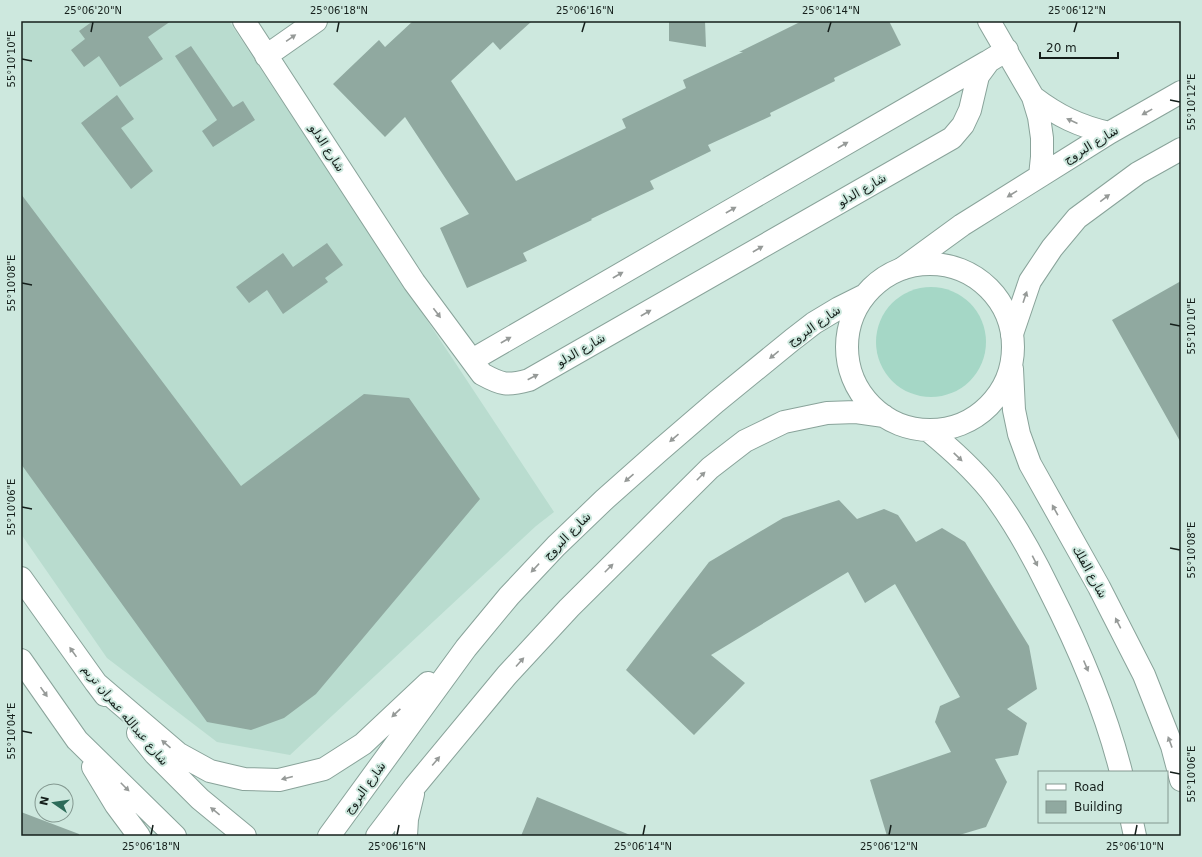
<svg xmlns="http://www.w3.org/2000/svg" width="1202" height="857" viewBox="0 0 1202 857" font-family="'DejaVu Sans','Noto Sans Arabic',sans-serif">
	<style>
		.built { fill: #b9dccf }
		.green { fill: #a5d7c6 }
		.building { fill: #90a9a0 }
		.lines { fill: none; stroke-linecap: round; stroke-linejoin: round }
		.street-casing { stroke: #89a39a; stroke-width: 24 }
		.secondary-casing { stroke: #89a39a; stroke-width: 24 }
		.street { stroke: #fff; stroke-width: 22 }
		.secondary { stroke: #fff; stroke-width: 22 }
		.oneway { fill: #969a98 }
		.ticks { fill: none; stroke: #151f1b; stroke-width: 1.5 }
		.labels { text-anchor: middle; dominant-baseline: central; stroke-width: 4; stroke-linejoin: round; paint-order: stroke }
		.street-label { font-size: 12px; fill: #151f1b; stroke: #cde8de }
		.neatline { fill: none; stroke: #151f1b; stroke-width: 1.5 }
		.ticks-label { font-size: 10px; text-anchor: middle; fill: #151f1b }
	</style>
	<rect width="100%" height="100%" fill="#cde8de"/>
	<!-- built -->
	<path class="built" d="M 21,21 L 229,21 L 554,512 L 536,526 L 290,755 L 217,742 L 107,658 L 21,534 Z"/>
	<!-- green -->
	<path class="green" d="M876 342a55 55 0 1 1 110 0a55 55 0 1 1-110 0Z"/>
	<!-- building -->
	<path class="building" d="M 93,21 L 171,21 L 148,37 L 163,59 L 120,87 L 99,56 L 84,67 L 71,50 L 85,39 L 79,31 Z
		M 413,21 L 532,21 L 500,50 L 493,42 L 451,81 L 516,181 L 626,128 L 622,119 L 686,88 L 683,80 L 743,52 L 739,52 L 802,21 L 889,21 L 901,45 L 834,78 L 835,81 L 770,113 L 771,116 L 708,145 L 711,151 L 650,181 L 654,189 L 591,219 L 592,220 L 523,253 L 527,261 L 467,288 L 440,228 L 469,214 L 405,117 L 385,137 L 333,84 L 379,40 L 385,47 Z
		M 669,21 L 705,21 L 706,47 L 669,41 Z
		M 191,46 L 233,107 L 243,101 L 255,120 L 213,147 L 202,131 L 217,120 L 175,56 Z
		M 117,95 L 134,119 L 121,128 L 153,171 L 131,189 L 81,123 Z
		M 21,194 L 241,486 L 364,394 L 409,398 L 480,499 L 316,694 L 284,718 L 251,730 L 207,722 L 21,464 Z
		M 327,243 L 343,265 L 325,278 L 328,282 L 283,314 L 267,290 L 249,303 L 236,287 L 283,253 L 293,267 Z
		M 1181,281 L 1181,443 L 1112,320 Z
		M 839,500 L 857,519 L 884,509 L 898,515 L 916,542 L 942,528 L 965,542 L 1029,646 L 1037,689 L 1007,709 L 1027,723 L 1018,755 L 995,759 L 1007,782 L 986,827 L 956,836 L 887,836 L 870,780 L 951,752 L 935,722 L 940,706 L 960,697 L 895,584 L 865,603 L 848,572 L 711,655 L 745,683 L 694,735 L 626,670 L 709,562 L 783,518 Z
		M 537,797 L 630,835 L 630,836 L 521,836 Z
		M 21,812 L 79,834 L 79,836 L 21,836 Z"/>
	<g class="lines">
		<!-- street casing -->
		<g class="street-casing">
			<path id="street" d="M 244,21 L 414,282 L 482,374 C 502,385 507,386 529,380 L 952,138 L 963,125 L 970,110 L 978,76 L 989,61 L 1007,50
				M 989,21 L 1033,97 L 1039,117 L 1042,138 L 1042,157 L 1040,176
				M 266,56 L 316,21
				M 1033,97 C 1058,116 1079,126 1109,133
				M 903,268 L 962,225 L 1109,133 L 1181,92
				M 1012,334 L 1030,281 L 1052,248 L 1077,218 L 1138,173 L 1181,149
				M 472,360 L 987,62"/>
		</g>
		<!-- secondary casing -->
		<g class="secondary-casing">
			<path id="secondary" d="M847 347a83 83 0 1 1 166 0a83 83 0 1 1-166 0Z
				M 1012,369 L 1014,410 L 1019,434 L 1030,464 L 1099,587 L 1144,675 L 1172,746 L 1181,780
				M 929,431 C 951,449 972,468 990,490 C 1014,521 1032,554 1049,589 C 1079,648 1105,708 1121,772
				M 21,578 L 96,683 L 105,695
				M 21,660 L 77,740 L 175,836
				M 96,683 L 179,754 L 210,771 L 244,779 L 279,780 L 324,769 L 363,744 L 428,683
				M 138,733 L 155,754 L 200,799 L 245,836
				M 93,767 L 116,805 L 139,836
				M 1132,822 L 1135,836
				M 329,836 L 466,648 L 509,596 L 556,546 L 605,499 L 658,452 L 716,402 L 792,340 L 814,323 L 839,308 L 865,295
				M 377,836 L 415,786 L 507,675 L 569,608 L 710,468 L 745,441 L 784,422 L 827,413 L 856,412 L 884,416
				M 406,836 L 407,819 L 413,794"/>
		</g>
		<!-- street -->
		<use href="#street" class="street"/>
		<!-- secondary -->
		<use href="#secondary" class="secondary"/>
	</g>
	<!-- one-way arrows -->
	<defs><path id="oneway-solid" d="M-6-.8H1V-3.2L6.5 0L1 3.2V.8H-6Z"/></defs>
	<g class="oneway">
		<use href="#oneway-solid" transform="translate(291 38) rotate(-35)"/>
		<use href="#oneway-solid" transform="translate(1147 112) rotate(151)"/>
		<use href="#oneway-solid" transform="translate(1072 121) rotate(-156)"/>
		<use href="#oneway-solid" transform="translate(843 145) rotate(-30)"/>
		<use href="#oneway-solid" transform="translate(1012 194) rotate(148)"/>
		<use href="#oneway-solid" transform="translate(1105 198) rotate(-37)"/>
		<use href="#oneway-solid" transform="translate(731 210) rotate(-30)"/>
		<use href="#oneway-solid" transform="translate(758 249) rotate(-30)"/>
		<use href="#oneway-solid" transform="translate(618 275) rotate(-30)"/>
		<use href="#oneway-solid" transform="translate(1025 297) rotate(-71)"/>
		<use href="#oneway-solid" transform="translate(437 313) rotate(53)"/>
		<use href="#oneway-solid" transform="translate(646 313) rotate(-30)"/>
		<use href="#oneway-solid" transform="translate(506 340) rotate(-30)"/>
		<use href="#oneway-solid" transform="translate(774 355) rotate(141)"/>
		<use href="#oneway-solid" transform="translate(533 377) rotate(-27)"/>
		<use href="#oneway-solid" transform="translate(674 438) rotate(139)"/>
		<use href="#oneway-solid" transform="translate(958 457) rotate(44)"/>
		<use href="#oneway-solid" transform="translate(701 476) rotate(-45)"/>
		<use href="#oneway-solid" transform="translate(629 478) rotate(139)"/>
		<use href="#oneway-solid" transform="translate(1055 510) rotate(-119)"/>
		<use href="#oneway-solid" transform="translate(1035 561) rotate(63)"/>
		<use href="#oneway-solid" transform="translate(535 568) rotate(133)"/>
		<use href="#oneway-solid" transform="translate(609 568) rotate(-45)"/>
		<use href="#oneway-solid" transform="translate(1118 623) rotate(-117)"/>
		<use href="#oneway-solid" transform="translate(73 652) rotate(-125)"/>
		<use href="#oneway-solid" transform="translate(520 662) rotate(-48)"/>
		<use href="#oneway-solid" transform="translate(1086 666) rotate(67)"/>
		<use href="#oneway-solid" transform="translate(44 692) rotate(55)"/>
		<use href="#oneway-solid" transform="translate(396 713) rotate(137)"/>
		<use href="#oneway-solid" transform="translate(1170 742) rotate(-110)"/>
		<use href="#oneway-solid" transform="translate(166 744) rotate(-139)"/>
		<use href="#oneway-solid" transform="translate(436 761) rotate(-50)"/>
		<use href="#oneway-solid" transform="translate(287 778) rotate(166)"/>
		<use href="#oneway-solid" transform="translate(125 787) rotate(45)"/>
		<use href="#oneway-solid" transform="translate(215 811) rotate(-141)"/>
	</g>
	<!-- ticks -->
	<path class="ticks" d="M 91,32 L 93,22M 337,32 L 339,22M 582,32 L 585,22M 828,32 L 831,22M 1074,32 L 1077,22M 22,59 L 32,61M 1170,100 L 1180,102M 22,283 L 32,285M 1170,324 L 1180,326M 22,507 L 32,509M 1170,548 L 1180,550M 22,731 L 32,733M 1170,772 L 1180,774M 151,835 L 153,825M 397,835 L 399,825M 643,835 L 645,825M 889,835 L 891,825M 1135,835 L 1137,825"/>
	<g class="labels">
		<!-- street labels -->
		<g class="street-label">
			<text transform="translate(1091 145) rotate(-31)">شارع البروج</text>
			<text transform="translate(327 148) rotate(57)">شارع الدلو</text>
			<text transform="translate(862 190) rotate(-30)">شارع الدلو</text>
			<text transform="translate(814 326) rotate(-35)">شارع البروج</text>
			<text transform="translate(581 350) rotate(-30)">شارع الدلو</text>
			<text transform="translate(567 536) rotate(-45)">شارع البروج</text>
			<text transform="translate(1090 572) rotate(61)">شارع الفلك</text>
			<text transform="translate(125 715) rotate(50)">شارع عبدالله عمران تريم</text>
			<text transform="translate(365 788) rotate(-54)">شارع البروج</text>
		</g>
	</g>
	<!-- border -->
	<rect width="1202" height="857" fill="none" stroke="#cde8de" stroke-width="44"/>
	<!-- legend -->
	<rect x="1038" y="771" width="130" height="52" fill="#cde8de" stroke="#839890"/>
	<rect x="1046" y="784" width="20" height="6" fill="#ffffff" stroke="#839890"/>
	<text x="1074" y="791" font-size="12" fill="#151f1b">Road</text>
	<rect x="1046" y="801" width="20" height="12" fill="#90a9a0" stroke="#839890"/>
	<text x="1074" y="811" font-size="12" fill="#151f1b">Building</text>
	<!-- north arrow -->
	<g transform="translate(54 803) rotate(283)"><circle r="19" fill="#cde8de" stroke="#839890"/>
	<path d="M0-3L7 15L0 10L-7 15Z" fill="#2c6b59"/>
	<text y="-6" font-size="11" font-weight="bold" text-anchor="middle" fill="#151f1b">N</text>
	</g>
	<!-- scale -->
	<path d="M1040 52v6h78v-6" fill="none" stroke="#151f1b" stroke-width="2"/>
	<text x="1046" y="52" font-size="12" fill="#151f1b" stroke="#cde8de" stroke-width="3" paint-order="stroke">20 m</text>
	<rect x="22" y="22" width="1158" height="813" class="neatline"/>
	<g class="ticks-label">
		<text x="93" y="14">25°06'20"N</text>
		<text x="339" y="14">25°06'18"N</text>
		<text x="585" y="14">25°06'16"N</text>
		<text x="831" y="14">25°06'14"N</text>
		<text x="1077" y="14">25°06'12"N</text>
		<text transform="translate(11 59) rotate(-90)" y="4">55°10'10"E</text>
		<text transform="translate(1191 102) rotate(-90)" y="4">55°10'12"E</text>
		<text transform="translate(11 283) rotate(-90)" y="4">55°10'08"E</text>
		<text transform="translate(1191 326) rotate(-90)" y="4">55°10'10"E</text>
		<text transform="translate(11 507) rotate(-90)" y="4">55°10'06"E</text>
		<text transform="translate(1191 550) rotate(-90)" y="4">55°10'08"E</text>
		<text transform="translate(11 731) rotate(-90)" y="4">55°10'04"E</text>
		<text transform="translate(1191 774) rotate(-90)" y="4">55°10'06"E</text>
		<text x="151" y="850">25°06'18"N</text>
		<text x="397" y="850">25°06'16"N</text>
		<text x="643" y="850">25°06'14"N</text>
		<text x="889" y="850">25°06'12"N</text>
		<text x="1135" y="850">25°06'10"N</text>
	</g>
</svg>
